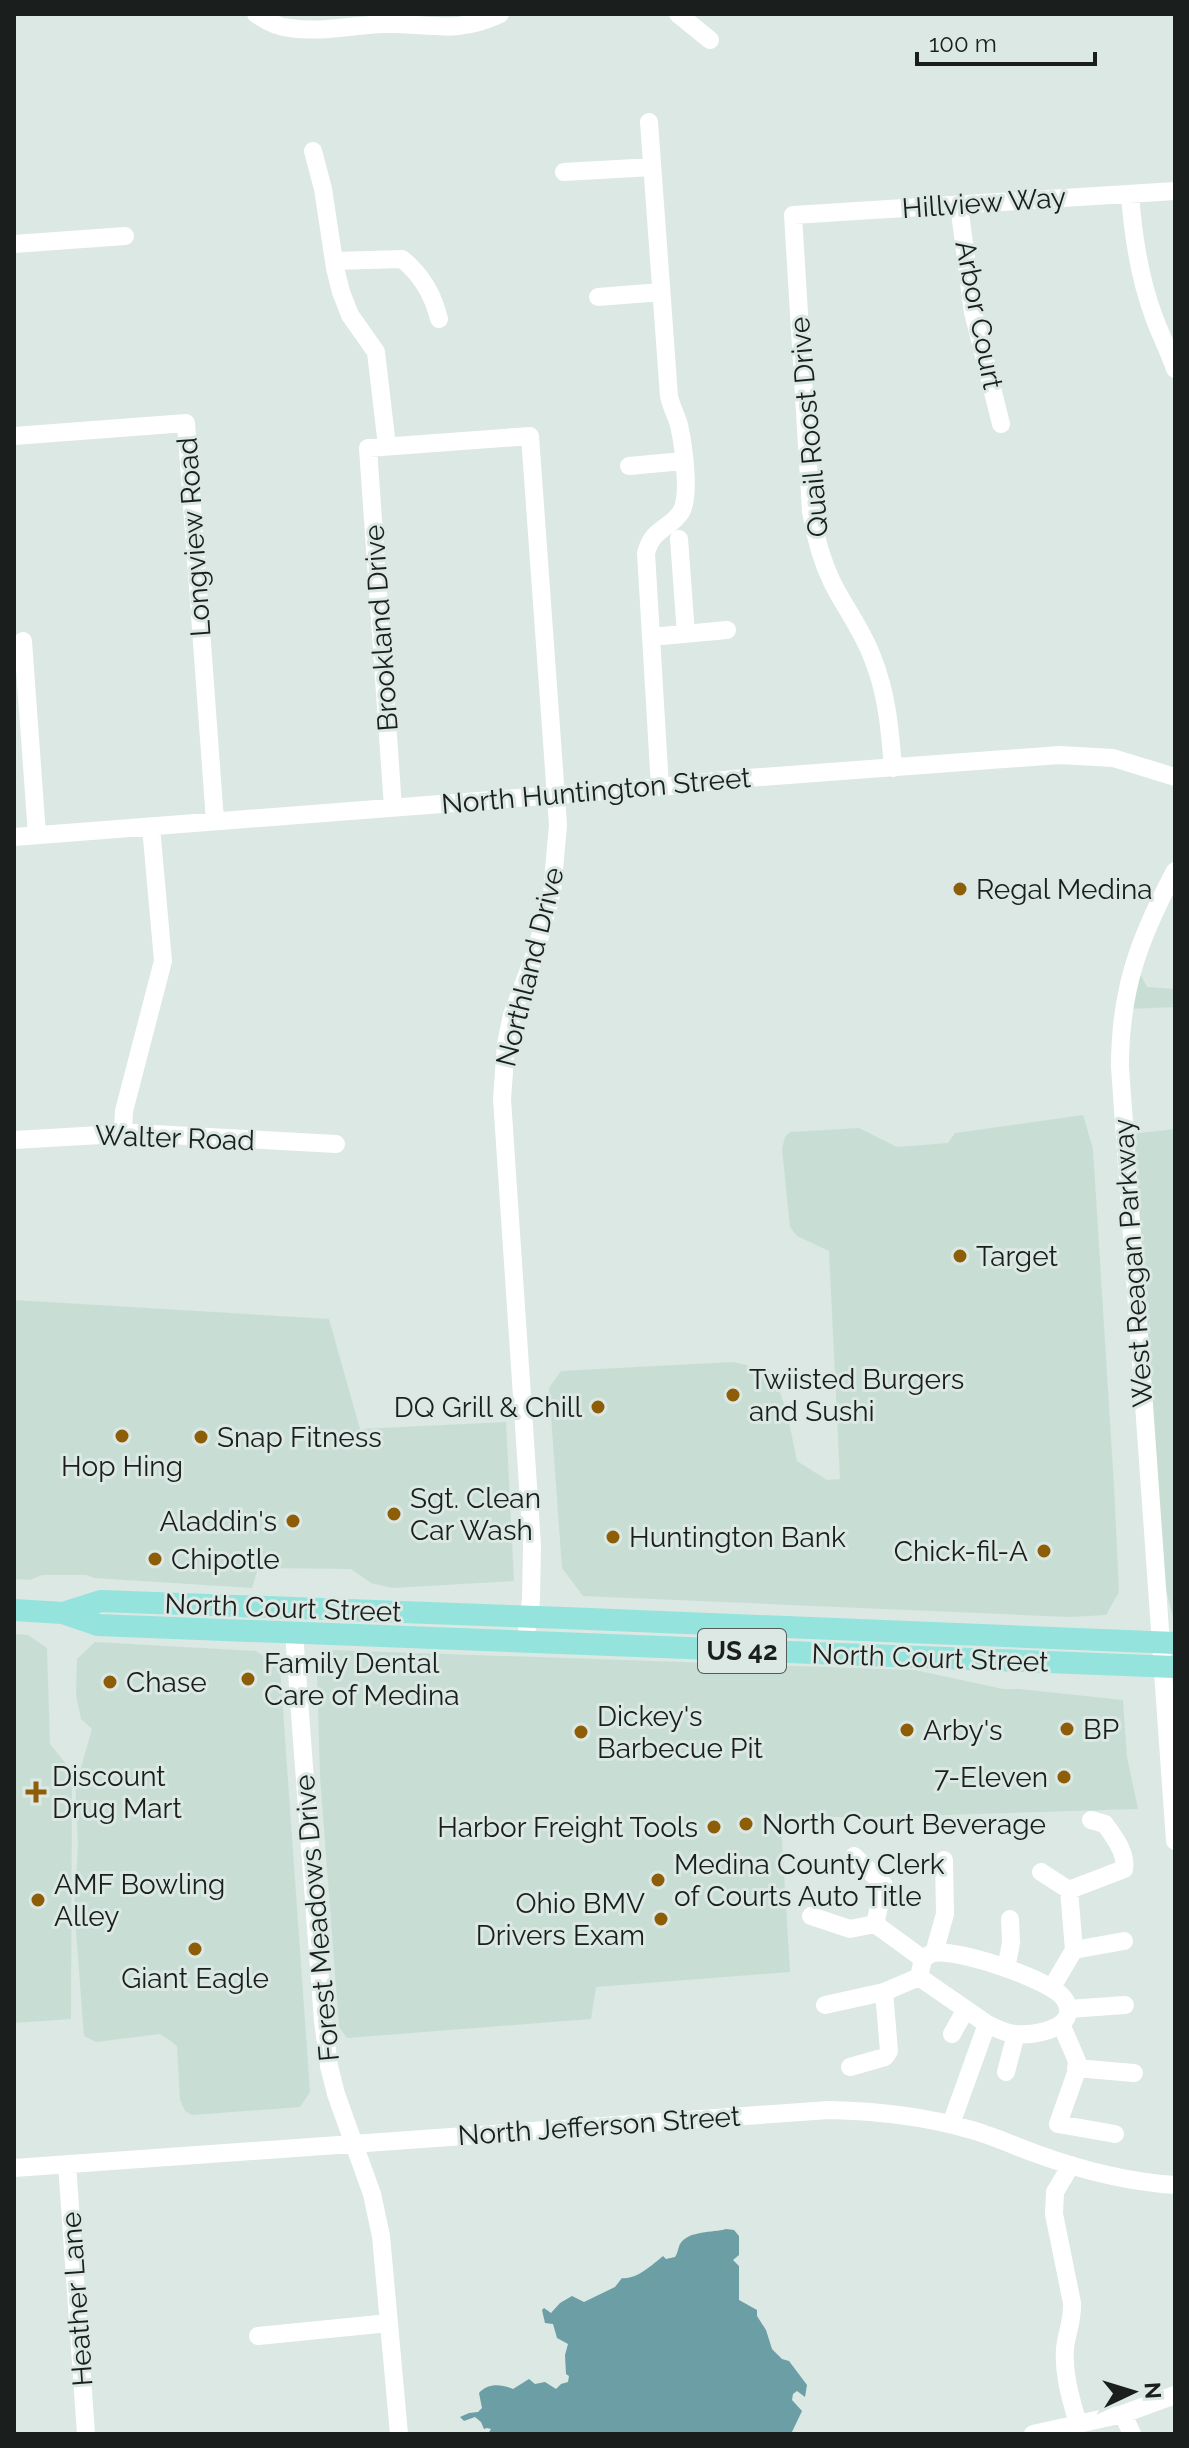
<svg xmlns="http://www.w3.org/2000/svg" width="1189" height="2448" viewBox="0 0 1189 2448" font-family="Raleway,sans-serif">
	<style>
		.built { fill: #c8ded5 }
		.water { fill: #6b9ea5 }
		.lines { fill: none; stroke-linecap: round; stroke-linejoin: round }
		.minor { stroke: #fff; stroke-width: 18 }
		.major { stroke: #94e3dd; stroke-width: 22 }
		.poi-dot { fill: #8e5d08; stroke: #dbe8e3; stroke-width: 3 }
		.labels { text-anchor: middle; dominant-baseline: central; stroke-width: 6; stroke-linejoin: round; paint-order: stroke }
		.shield { fill: #dbe8e3; stroke: #545b58; stroke-width: 2 }
		.shield-label { font-size: 26px; font-weight: bold; fill: #1a1f1d }
		.street-label { font-size: 28px; fill: #1a1f1d; stroke: #dbe8e3 }
		.poi-label { font-size: 28px; fill: #1a1f1d; stroke: #dbe8e3; text-anchor: start }
	</style>
	<rect width="100%" height="100%" fill="#dbe8e3"/>
	<!-- built -->
	<path class="built" d="M 1139,972 L 1147,987 L 1175,989 L 1175,1007 L 1129,1009 Z
		M 1083,1115 L 1093,1149 L 1114,1486 L 1119,1592 L 1106,1615 L 1070,1617 L 583,1596 L 562,1568 L 549,1388 L 561,1371 L 733,1362 L 772,1371 L 787,1412 L 797,1461 L 827,1480 L 840,1479 L 829,1251 L 797,1236 L 790,1227 L 782,1149 L 785,1137 L 790,1132 L 859,1128 L 897,1147 L 948,1143 L 955,1133 Z
		M 1175,1129 L 1175,1626 L 1164,1581 L 1132,1134 Z
		M 14,1300 L 329,1319 L 360,1429 L 506,1422 L 514,1581 L 392,1588 L 371,1583 L 351,1569 L 258,1568 L 252,1588 L 94,1578 L 86,1575 L 42,1575 L 30,1580 L 14,1579 Z
		M 14,1634 L 28,1635 L 47,1648 L 50,1744 L 72,1771 L 71,2019 L 14,2023 Z
		M 95,1642 L 256,1651 L 280,1667 L 310,2092 L 300,2107 L 192,2115 L 185,2111 L 180,2100 L 177,2046 L 172,2042 L 160,2034 L 96,2042 L 84,2036 L 74,1906 L 78,1847 L 75,1775 L 80,1771 L 92,1729 L 81,1719 L 76,1695 L 77,1659 Z
		M 330,1650 L 915,1670 L 1003,1689 L 1019,1689 L 1123,1700 L 1127,1757 L 1138,1809 L 882,1817 L 797,1817 L 781,1823 L 790,1972 L 596,1987 L 591,2019 L 347,2038 L 339,2027 L 320,1776 L 317,1676 L 318,1663 L 324,1653 Z"/>
	<!-- water -->
	<path class="water" d="M 726,2229 L 734,2230 L 739,2236 L 739,2255 L 733,2260 L 739,2266 L 739,2300 L 757,2310 L 757,2316 L 766,2330 L 772,2349 L 782,2359 L 789,2361 L 807,2385 L 805,2397 L 797,2391 L 793,2394 L 792,2400 L 802,2411 L 791,2434 L 488,2434 L 491,2429 L 487,2428 L 484,2429 L 481,2422 L 475,2417 L 464,2421 L 460,2417 L 469,2413 L 478,2412 L 482,2408 L 479,2393 C 488,2383 501,2384 513,2389 L 529,2379 L 535,2384 L 545,2382 L 556,2389 L 561,2384 L 568,2382 L 569,2376 L 566,2374 L 565,2355 L 568,2344 L 557,2338 L 553,2324 L 545,2323 L 542,2310 L 544,2308 L 551,2313 L 560,2303 L 572,2296 L 584,2302 L 615,2287 L 622,2278 C 636,2280 652,2265 663,2256 L 666,2259 L 675,2257 C 678,2253 678,2248 680,2244 C 689,2230 713,2233 726,2229 Z"/>
	<g class="lines">
		<!-- minor -->
		<path class="minor" d="M 256,14 C 267,22 277,27 290,28 C 320,33 353,25 384,24 C 429,23 455,35 500,14
			M 678,14 L 710,40
			M 649,122 L 669,396 C 671,406 676,415 679,425 C 683,443 691,496 681,512 C 669,530 653,527 646,553 L 660,787
			M 313,151 L 323,189 L 335,268 L 341,292 L 350,315 L 376,352 L 387,446
			M 564,172 L 652,167
			M 1130,194 C 1133,236 1139,277 1154,317 C 1160,334 1169,351 1175,369
			M 959,205 L 973,312 L 1001,424
			M 14,244 L 125,236
			M 334,261 L 402,259 C 422,275 433,294 439,319
			M 598,297 L 661,292
			M 14,436 L 186,423 L 215,821
			M 629,466 L 683,461
			M 679,539 L 686,634
			M 651,637 L 727,630
			M 23,641 L 37,835
			M 893,768 C 890,730 887,694 873,659 C 863,631 845,608 832,582 C 821,559 815,536 811,511 L 793,215 L 1175,191
			M 393,808 L 368,448 L 530,436 L 558,825 L 552,892 L 536,951 L 512,1015 L 506,1044 L 502,1099 L 532,1545 L 531,1600 L 527,1628
			M 14,837 L 660,787 L 734,779 L 1060,755 L 1113,758 L 1175,777
			M 1175,871 C 1139,939 1120,989 1120,1067 L 1175,1841
			M 123,1133 L 124,1111 L 163,961 L 151,827
			M 14,1140 L 135,1133 L 336,1144
			M 294,1633 L 323,2021 L 329,2066 L 336,2094 L 372,2194 L 381,2236 L 399,2434
			M 854,1856 L 884,1885 L 875,1924 L 923,1959
			M 1041,1872 L 1069,1890
			M 811,1916 L 850,1929 L 875,1924
			M 1074,1950 L 1124,1941
			M 934,1953 L 945,1914 L 944,1860
			M 1006,1968 L 1011,1943 L 1010,1919
			M 1052,1987 L 1074,1950 L 1069,1890 L 1124,1869 C 1127,1853 1114,1837 1105,1824 L 1091,1820
			M 825,2005 L 884,1992 L 919,1977
			M 1068,2009 L 1125,2005
			M 1061,2024 L 1077,2061 L 1076,2073 L 1058,2124 L 1115,2134
			M 952,2034 L 966,2009
			M 850,2067 L 885,2057 L 889,2051 L 884,1992
			M 1076,2068 L 1134,2073
			M 1006,2072 L 1016,2034
			M 951,2124 L 987,2024 C 996,2028 1006,2034 1016,2034 C 1034,2036 1081,2028 1065,2000 C 1054,1980 955,1948 934,1953 C 930,1953 927,1957 923,1959 L 919,1977 L 987,2024
			M 67,2164 L 86,2434
			M 1071,2165 L 1055,2192 L 1054,2214 L 1072,2303 C 1073,2319 1067,2332 1065,2348 C 1063,2375 1071,2399 1078,2424
			M 14,2168 L 829,2110 C 876,2111 923,2116 968,2129 C 992,2135 1014,2146 1037,2154 C 1081,2170 1128,2182 1175,2185
			M 258,2336 L 389,2323
			M 1123,2414 L 1132,2434
			M 1033,2434 L 1123,2414 L 1175,2395"/>
		<!-- major -->
		<path class="major" d="M 14,1610 L 63,1613 L 98,1625 L 1175,1667
			M 63,1613 L 101,1601 L 565,1618 L 1175,1643"/>
	</g>
	<!-- markers -->
	<g class="poi-dot">
		<circle cx="960" cy="889" r="8"/>
		<circle cx="960" cy="1256" r="8"/>
		<circle cx="733" cy="1395" r="8"/>
		<circle cx="598" cy="1407" r="8"/>
		<circle cx="122" cy="1436" r="8"/>
		<circle cx="201" cy="1437" r="8"/>
		<circle cx="394" cy="1514" r="8"/>
		<circle cx="293" cy="1521" r="8"/>
		<circle cx="613" cy="1537" r="8"/>
		<circle cx="1044" cy="1551" r="8"/>
		<circle cx="155" cy="1559" r="8"/>
		<circle cx="248" cy="1679" r="8"/>
		<circle cx="110" cy="1682" r="8"/>
		<circle cx="1067" cy="1729" r="8"/>
		<circle cx="907" cy="1730" r="8"/>
		<circle cx="581" cy="1732" r="8"/>
		<circle cx="1064" cy="1777" r="8"/>
		<path d="M32 1780h8v8h8v8h-8v8h-8v-8h-8v-8h8z"/>
		<circle cx="746" cy="1824" r="8"/>
		<circle cx="714" cy="1827" r="8"/>
		<circle cx="658" cy="1880" r="8"/>
		<circle cx="38" cy="1900" r="8"/>
		<circle cx="661" cy="1919" r="8"/>
		<circle cx="195" cy="1949" r="8"/>
	</g>
	<g class="labels">
		<!-- shield labels -->
		<rect class="shield" x="698" y="1629" width="88" height="44" rx="6"/>
		<g class="shield-label">
			<text x="742" y="1651">US 42</text>
		</g>
		<!-- street labels -->
		<g class="street-label">
			<text transform="translate(984 203) rotate(-4)">Hillview Way</text>
			<text transform="translate(979 315) rotate(79)">Arbor Court</text>
			<text transform="translate(809 427) rotate(-95)">Quail Roost Drive</text>
			<text transform="translate(194 537) rotate(-94)">Longview Road</text>
			<text transform="translate(381 628) rotate(-94)">Brookland Drive</text>
			<text transform="translate(596 791) rotate(-5)">North Huntington Street</text>
			<text transform="translate(530 967) rotate(-76)">Northland Drive</text>
			<text transform="translate(175 1138) rotate(2)">Walter Road</text>
			<text transform="translate(1133 1263) rotate(-94)">West Reagan Parkway</text>
			<text transform="translate(283 1608) rotate(2)">North Court Street</text>
			<text transform="translate(930 1658) rotate(2)">North Court Street</text>
			<text transform="translate(317 1918) rotate(-95)">Forest Meadows Drive</text>
			<text transform="translate(599 2126) rotate(-4)">North Jefferson Street</text>
			<text transform="translate(77 2299) rotate(-94)">Heather Lane</text>
		</g>
		<!-- poi labels -->
		<g class="poi-label">
			<text x="976" y="889">Regal Medina</text>
			<text x="976" y="1256">Target</text>
			<text x="749" y="1379">Twiisted Burgers<tspan x="749" dy="32">and Sushi</tspan></text>
			<text x="582" y="1407" text-anchor="end">DQ Grill &amp; Chill</text>
			<text x="217" y="1437">Snap Fitness</text>
			<text x="122" y="1466" text-anchor="middle">Hop Hing</text>
			<text x="410" y="1498">Sgt. Clean<tspan x="410" dy="32">Car Wash</tspan></text>
			<text x="277" y="1521" text-anchor="end">Aladdin's</text>
			<text x="629" y="1537">Huntington Bank</text>
			<text x="1028" y="1551" text-anchor="end">Chick-fil-A</text>
			<text x="171" y="1559">Chipotle</text>
			<text x="264" y="1663">Family Dental<tspan x="264" dy="32">Care of Medina</tspan></text>
			<text x="126" y="1682">Chase</text>
			<text x="597" y="1716">Dickey's<tspan x="597" dy="32">Barbecue Pit</tspan></text>
			<text x="1083" y="1729">BP</text>
			<text x="923" y="1730">Arby's</text>
			<text x="52" y="1776">Discount<tspan x="52" dy="32">Drug Mart</tspan></text>
			<text x="1048" y="1777" text-anchor="end">7-Eleven</text>
			<text x="762" y="1824">North Court Beverage</text>
			<text x="698" y="1827" text-anchor="end">Harbor Freight Tools</text>
			<text x="674" y="1864">Medina County Clerk<tspan x="674" dy="32">of Courts Auto Title</tspan></text>
			<text x="54" y="1884">AMF Bowling<tspan x="54" dy="32">Alley</tspan></text>
			<text x="645" y="1903" text-anchor="end">Ohio BMV<tspan x="645" dy="32">Drivers Exam</tspan></text>
			<text x="195" y="1978" text-anchor="middle">Giant Eagle</text>
		</g>
	</g>
	<!-- border -->
	<rect width="1189" height="2448" fill="none" stroke="#1a1f1d" stroke-width="32"/>
	<!-- north arrow -->
	<g transform="translate(1133 2392) rotate(86)" stroke="#dbe8e3" stroke-width="6" paint-order="stroke">
	<path d="M0-6L14 30L0 20L-14 30Z" fill="#1a1f1d"/>
	<text y="-12" font-size="22" font-weight="bold" text-anchor="middle" fill="#1a1f1d">N</text>
	</g>
	<!-- scale -->
	<path d="M917 52v12h178v-12" fill="none" stroke="#1a1f1d" stroke-width="4"/>
	<text x="929" y="52" font-size="24" fill="#1a1f1d" stroke="#dbe8e3" stroke-width="6" paint-order="stroke">100 m</text>
</svg>
